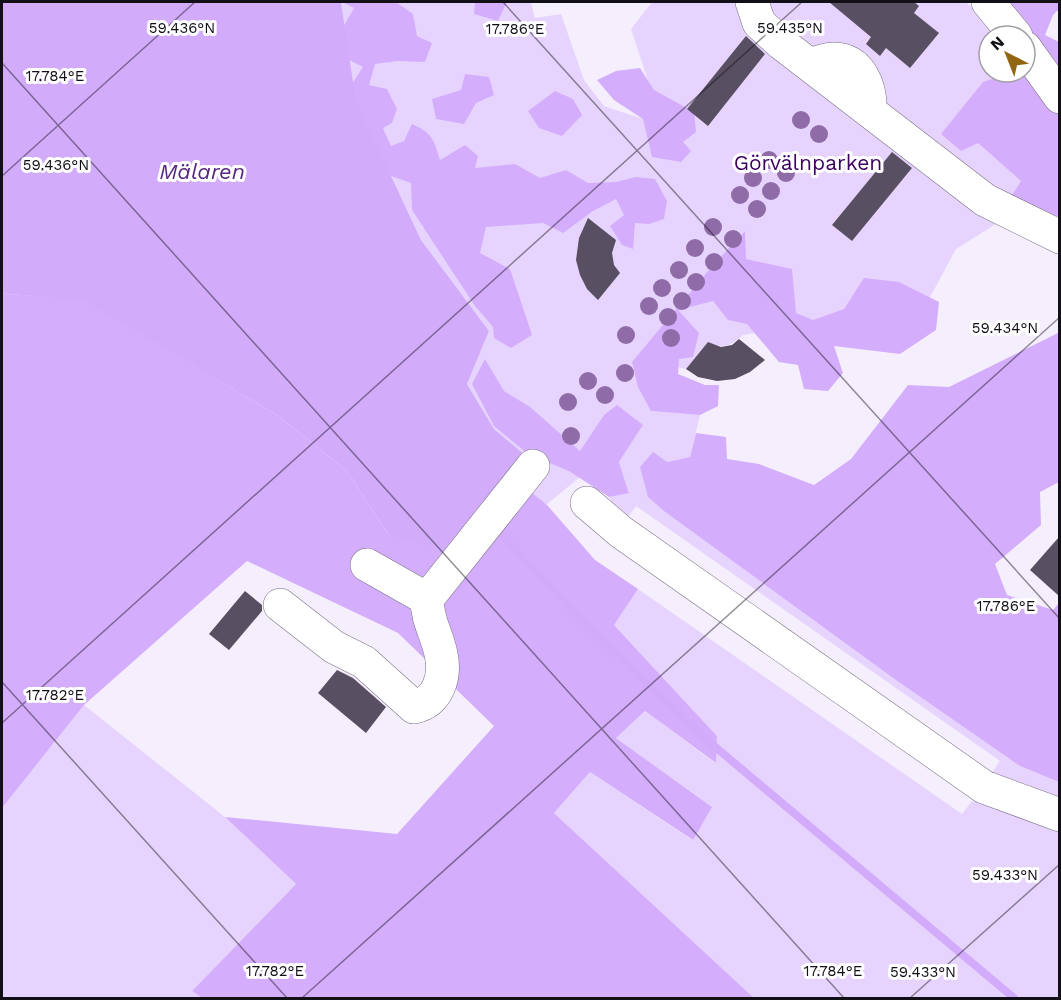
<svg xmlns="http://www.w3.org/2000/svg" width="1061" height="1000" viewBox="0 0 1061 1000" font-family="'Work Sans',sans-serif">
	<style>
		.green { fill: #e7d4fe }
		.forest { fill: #d4aefc }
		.water { fill: #d2acfb }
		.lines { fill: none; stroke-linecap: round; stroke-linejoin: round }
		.stream { stroke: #d2acfb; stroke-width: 8 }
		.building { fill: #584f62 }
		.minor-casing { stroke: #797084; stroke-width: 34 }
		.minor { stroke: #fff; stroke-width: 33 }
		.tree { fill: #8f6ca7 }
		.ticks { fill: none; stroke: #130f17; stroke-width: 1.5; stroke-opacity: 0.45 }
		.labels { text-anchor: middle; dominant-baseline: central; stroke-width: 6; stroke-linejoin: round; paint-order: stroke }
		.park-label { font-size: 21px; fill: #3c0060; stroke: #fff }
		.water-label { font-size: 22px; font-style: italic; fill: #57267f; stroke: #fff }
		.ticks-label { font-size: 15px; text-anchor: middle; fill: #130f17; stroke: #fff; stroke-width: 6; stroke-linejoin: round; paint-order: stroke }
	</style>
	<rect width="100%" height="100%" fill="#f5effd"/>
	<!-- green -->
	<path class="green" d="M 341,2 L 531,2 L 535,18 L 561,14 L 584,80 L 604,106 L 643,119 L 657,108 L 631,29 L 652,2 L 966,2 L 1001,34 L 1002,36 L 989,36 L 989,72 L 1025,72 L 1059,168 L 996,224 L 956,249 L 928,301 L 843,319 L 743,335 C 732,345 722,350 708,342 L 686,369 L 674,366 L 651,411 L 700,415 L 690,457 L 667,462 L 1020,766 L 1059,782 L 1059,806 L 989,777 L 1000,761 L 636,506 L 628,517 L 614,507 L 609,497 L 629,492 L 619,462 L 643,425 L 546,505 L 531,492 L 526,456 L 494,429 L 467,384 L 489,331 L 421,240 L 356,101 Z
		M 638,589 L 962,814 L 972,801 L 1059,830 L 1059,998 L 754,998 L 554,813 L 590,772 L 692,840 L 711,806 L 616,738 L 645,711 L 715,763 L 717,736 L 614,625 Z
		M 84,705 L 225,817 L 296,884 L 192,991 L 202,998 L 2,998 L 2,808 Z"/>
	<!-- forest -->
	<path class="forest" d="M 342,2 L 396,2 L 413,14 L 417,36 L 432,43 L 425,62 L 397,61 L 375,64 L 369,85 L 387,89 L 397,109 L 392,123 L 383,128 L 391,146 L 404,141 L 412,124 C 432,133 434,139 440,160 L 465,145 L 478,156 L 475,168 L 515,164 L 540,178 L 566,170 L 588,183 L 616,182 L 636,177 L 655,179 L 667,201 L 664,219 L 649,224 L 635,223 L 633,249 L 622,245 L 610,226 L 624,215 L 616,199 L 593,211 L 563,233 L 543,223 L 486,227 L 480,253 L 510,269 L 532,335 L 511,348 L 494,338 L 493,327 L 475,306 L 412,210 L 411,183 L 391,176 L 361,155 L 332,115 L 363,67 L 330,50 L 354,8 Z
		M 475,2 L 507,2 L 498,21 L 474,14 Z
		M 968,2 L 1059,2 L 1059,9 L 1053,15 L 1045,35 L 1059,42 L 1059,215 L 1046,221 L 1009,200 L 1021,181 L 978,143 L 961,151 L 941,134 L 983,82 L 1013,72 L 1025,72 L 1025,36 L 993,36 L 974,4 Z
		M 640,68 L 654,90 L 694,112 L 696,132 L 683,142 L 691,151 L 681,162 L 652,157 L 643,119 L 614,100 L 597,80 L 616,71 Z
		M 465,74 L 489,77 L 494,95 L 476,103 L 464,124 L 436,119 L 432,99 L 461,90 Z
		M 555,91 L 573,99 L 582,115 L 562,136 L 539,128 L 528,111 Z
		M 745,231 L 746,259 L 792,269 L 796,313 L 813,320 L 844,309 L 864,278 L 899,282 L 939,302 L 936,330 L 900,354 L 834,346 L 843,373 L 828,391 L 804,389 L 798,365 L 779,362 L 747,324 L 728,320 L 713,301 L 678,310 L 699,333 L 693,357 L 679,359 L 678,374 L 705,385 L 719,385 L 718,406 L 700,415 L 651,411 L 638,387 L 632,362 L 714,264 Z
		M 2,292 L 8,294 L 84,299 L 277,415 L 347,471 L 389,535 L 531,492 L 547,505 L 595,560 L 638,589 L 614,625 L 717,736 L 716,763 L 645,711 L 616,738 L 712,807 L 693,840 L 590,772 L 554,813 L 754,998 L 202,998 L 192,991 L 296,884 L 225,817 L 397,834 L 494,726 L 398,633 L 247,561 L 84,705 L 2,808 Z
		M 1058,333 L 1060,336 L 1059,482 L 1040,492 L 1041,525 L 995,564 L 1007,595 L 1053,610 L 1059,603 L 1059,782 L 1020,766 L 896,680 L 664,511 L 648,497 L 640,467 L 653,452 L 667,462 L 690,457 L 696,433 L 726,437 L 727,459 L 759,464 L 814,485 L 851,459 L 908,385 L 949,387 Z
		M 485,359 L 504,391 L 530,407 L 580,451 L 604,415 L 617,405 L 643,425 L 619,462 L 629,493 L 609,497 L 569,471 L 528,454 L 494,426 L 472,384 Z"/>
	<!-- water -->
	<path class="water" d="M 2,2 L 341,2 L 356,101 L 421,240 L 489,331 L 467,384 L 494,429 L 526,456 L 451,551 L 389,535 L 347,471 L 277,415 L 84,300 L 8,294 L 2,292 Z"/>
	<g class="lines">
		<!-- stream -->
		<path class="stream" d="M 500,533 L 588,627 L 701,735 L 1014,998"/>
	</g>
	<!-- building -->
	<path class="building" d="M 829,2 L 914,2 L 919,6 L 914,13 L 939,33 L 910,68 L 886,48 L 880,56 L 866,44 L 871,37 Z
		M 746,36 L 765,54 L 708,126 L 687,109 Z
		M 892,152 L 912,168 L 852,241 L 832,225 Z
		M 588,218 L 616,240 L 612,253 L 614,265 L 620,273 L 598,300 L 587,289 L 580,275 L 576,260 L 579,238 Z
		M 739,339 L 765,360 L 750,372 L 735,379 L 717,381 L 698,377 L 686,369 L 708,342 L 721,347 L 732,345 Z
		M 1059,537 L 1059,596 L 1030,570 Z
		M 245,591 L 262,605 L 262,611 L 229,650 L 209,634 Z
		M 337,670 L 353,678 L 386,707 L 366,733 L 318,693 Z"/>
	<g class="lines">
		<!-- minor casing -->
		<g class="minor-casing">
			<path id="minor" d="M 752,2 L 759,23 L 781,43 L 985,200 L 1060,237
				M 988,2 L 1016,36
				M 1025,48 L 1060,97
				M 810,65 C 817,63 825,59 833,59 C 860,58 871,87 870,110
				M 587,503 L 621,532 L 984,787 L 1060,815
				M 367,565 L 427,599 L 533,466
				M 280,605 L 334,647 L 364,662 L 414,707 C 438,702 446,677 441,654 C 437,634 427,621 427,599"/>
		</g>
		<!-- minor -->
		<use href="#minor" class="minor"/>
	</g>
	<!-- trees -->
	<g class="tree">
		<circle cx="801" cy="120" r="9"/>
		<circle cx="819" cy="134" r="9"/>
		<circle cx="769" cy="160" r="9"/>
		<circle cx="786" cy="173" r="9"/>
		<circle cx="753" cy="178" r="9"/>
		<circle cx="771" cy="191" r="9"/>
		<circle cx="740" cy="195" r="9"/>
		<circle cx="757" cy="209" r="9"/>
		<circle cx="713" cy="227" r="9"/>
		<circle cx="733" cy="239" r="9"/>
		<circle cx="695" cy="248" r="9"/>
		<circle cx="714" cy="262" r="9"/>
		<circle cx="679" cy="270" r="9"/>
		<circle cx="696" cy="282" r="9"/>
		<circle cx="662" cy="288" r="9"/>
		<circle cx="682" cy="301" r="9"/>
		<circle cx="649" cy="306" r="9"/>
		<circle cx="668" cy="317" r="9"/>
		<circle cx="626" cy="335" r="9"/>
		<circle cx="671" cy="338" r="9"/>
		<circle cx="625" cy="373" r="9"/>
		<circle cx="588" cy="381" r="9"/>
		<circle cx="605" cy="395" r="9"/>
		<circle cx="568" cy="402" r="9"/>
		<circle cx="571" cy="436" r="9"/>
	</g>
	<!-- ticks -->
	<path class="ticks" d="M 503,2 L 1060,619M 2,63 L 844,998M 2,176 L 195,2M 2,682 L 287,998M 2,723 L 802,2M 302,998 L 1060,317M 910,998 L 1060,864"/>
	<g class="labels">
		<!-- park labels -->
		<g class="park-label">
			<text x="808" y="162">Görvälnparken</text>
		</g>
		<!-- water labels -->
		<g class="water-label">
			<text x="202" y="171">Mälaren</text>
		</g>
	</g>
	<g class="ticks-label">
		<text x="182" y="33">59.436°N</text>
		<text x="790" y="33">59.435°N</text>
		<text x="515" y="34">17.786°E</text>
		<text x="55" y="81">17.784°E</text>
		<text x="56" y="170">59.436°N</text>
		<text x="1005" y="333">59.434°N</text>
		<text x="1006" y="611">17.786°E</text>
		<text x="55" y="700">17.782°E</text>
		<text x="1005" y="880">59.433°N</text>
		<text x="275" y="976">17.782°E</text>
		<text x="833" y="976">17.784°E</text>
		<text x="923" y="977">59.433°N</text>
	</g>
	<!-- border -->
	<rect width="1061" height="1000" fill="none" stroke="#130f17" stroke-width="6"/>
	<!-- north arrow -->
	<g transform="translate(1007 54) rotate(318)"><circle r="28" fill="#ffffff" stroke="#a19fa2" stroke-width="1.5"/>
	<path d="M0-4.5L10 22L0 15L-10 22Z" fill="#926610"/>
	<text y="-9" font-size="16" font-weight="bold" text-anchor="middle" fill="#130f17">N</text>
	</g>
</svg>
